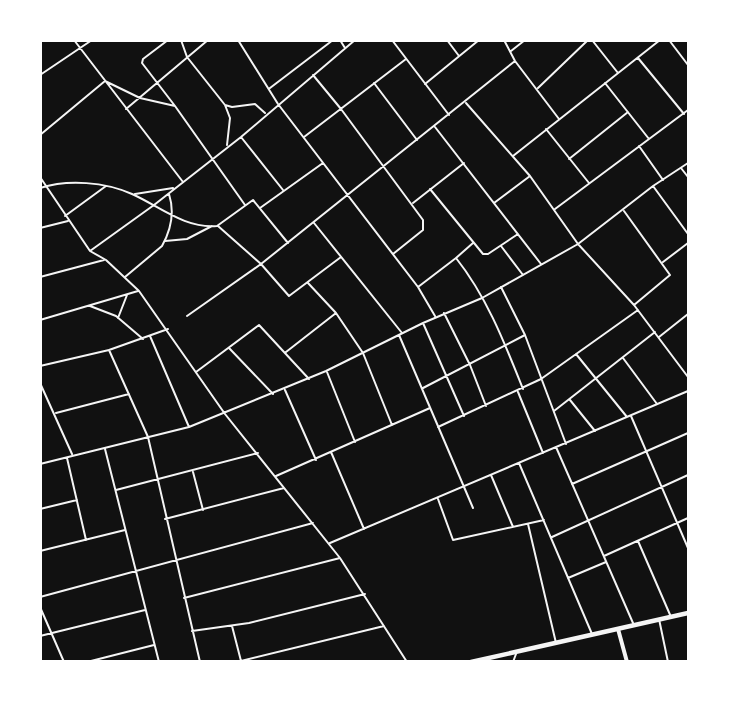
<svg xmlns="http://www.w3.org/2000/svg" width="729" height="702" viewBox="0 0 729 702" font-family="Barlow,sans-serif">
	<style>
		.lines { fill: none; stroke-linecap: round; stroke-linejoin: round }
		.minor { stroke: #f5f5f5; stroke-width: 2 }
		.secondary { stroke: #f5f5f5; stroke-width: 4 }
		.trunk { stroke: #f5f5f5; stroke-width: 4.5 }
	</style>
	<rect width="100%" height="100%" fill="#111"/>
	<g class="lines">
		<!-- minor -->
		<path class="minor" d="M 74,40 L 183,182
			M 168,40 L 143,59 L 142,63 L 175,106
			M 181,40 L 187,57 L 225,105 L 232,107 L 255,104 L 265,113
			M 238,40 L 278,104 L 418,287 L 435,316
			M 340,40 L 345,48
			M 392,40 L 449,115
			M 447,40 L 459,56
			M 504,40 L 515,61 L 559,119
			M 592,40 L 618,73
			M 669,40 L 688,65
			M 511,51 L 525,40
			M 638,58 L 684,114
			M 40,75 L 92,40
			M 313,75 L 341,109 L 423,220 L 423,230 L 393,254
			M 374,83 L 417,140
			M 605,83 L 649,139
			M 425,84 L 479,40
			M 270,88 L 333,40
			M 538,88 L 588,40
			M 466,103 L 530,176 L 578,244 L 634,305 L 688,377
			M 225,105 L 230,118 L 227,145
			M 126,109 L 208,40
			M 435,127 L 541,264
			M 546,129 L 589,183
			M 40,135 L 105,81 L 140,98 L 175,106 L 245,205
			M 241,137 L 283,190
			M 304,137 L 406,59
			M 639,146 L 663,180
			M 513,156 L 660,40
			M 569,159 L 628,112
			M 681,168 L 688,177
			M 40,177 L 90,251 L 106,260 L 139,291 L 225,414 L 340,558 L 407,662
			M 653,186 L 688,234
			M 40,188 C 68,179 105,182 132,194 C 159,206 185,229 217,226 L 253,200 L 288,243
			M 430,189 L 483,254 L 488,254 L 518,234
			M 135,194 L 173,188
			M 413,203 L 464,163
			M 494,203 L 530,176
			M 260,208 L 323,163
			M 555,209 L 688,110
			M 624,211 L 670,275 L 634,305
			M 65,216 L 106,186
			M 314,223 L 402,333
			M 218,226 L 261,264 L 289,296 L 341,257
			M 40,228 L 68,221
			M 165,241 L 187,239 L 212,226
			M 473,243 L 456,258 C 487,297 505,344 523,389
			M 501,246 L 523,275
			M 90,251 L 154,205 L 241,137 L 355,40
			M 663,262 L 688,243
			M 40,277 L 104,260
			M 125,277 L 162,246 C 171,230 175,213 169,194
			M 308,283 L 336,313 L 363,353 L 392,425
			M 418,287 L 456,258
			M 501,287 L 525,335 L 566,444
			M 90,306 L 116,316 L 143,339
			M 444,313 L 470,365 L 486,406
			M 187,316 L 261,264 L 515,61
			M 118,318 L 127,295
			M 40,320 L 138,291
			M 423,323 L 464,416
			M 399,335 L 473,508
			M 150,336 L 189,427
			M 659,337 L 688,314
			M 229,348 L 273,394
			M 109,350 L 148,437 L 200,662
			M 286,352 L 336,313
			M 576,354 L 627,417
			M 623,358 L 657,404
			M 40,366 L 109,350 L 168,329
			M 196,372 L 259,325 L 309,379
			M 327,372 L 355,442
			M 40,383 L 72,454
			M 423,388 L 525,335
			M 285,390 L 316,460
			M 518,392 L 543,453
			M 570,400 L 595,431
			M 554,411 L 655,332
			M 56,413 L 129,394
			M 631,416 L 688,548
			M 438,427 L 541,379 L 638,310
			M 556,447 L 633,623
			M 105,449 L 159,662
			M 331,452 L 364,529
			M 67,458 L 86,540
			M 519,463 L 592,634
			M 40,464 L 189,427 L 326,371 L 423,323 L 482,298 L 578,244 L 653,186 L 688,163
			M 193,472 L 203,510
			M 491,475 L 513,527
			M 276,476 L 430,408
			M 572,484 L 688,433
			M 116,490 L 258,453
			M 438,499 L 453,540 L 544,520
			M 40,509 L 77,500
			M 165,519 L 284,488
			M 528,524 L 556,643
			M 552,537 L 688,475
			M 638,541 L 671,617
			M 330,543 L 688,391
			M 40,551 L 125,530
			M 604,556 L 688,518
			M 568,578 L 606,562
			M 40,597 L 313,523
			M 184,598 L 340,558
			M 40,607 L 64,662
			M 659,619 L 668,662
			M 232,626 L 241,661
			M 192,631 L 249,623 L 365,594
			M 40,636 L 145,610
			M 241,661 L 384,626
			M 87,662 L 154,645
			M 513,662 L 516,654"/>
		<!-- secondary -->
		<path class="secondary" d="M 618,629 L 627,662"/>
		<!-- trunk -->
		<path class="trunk" d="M 471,662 L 688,613"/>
	</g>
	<!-- border -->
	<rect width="729" height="702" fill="none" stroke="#ffffff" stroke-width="84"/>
</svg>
